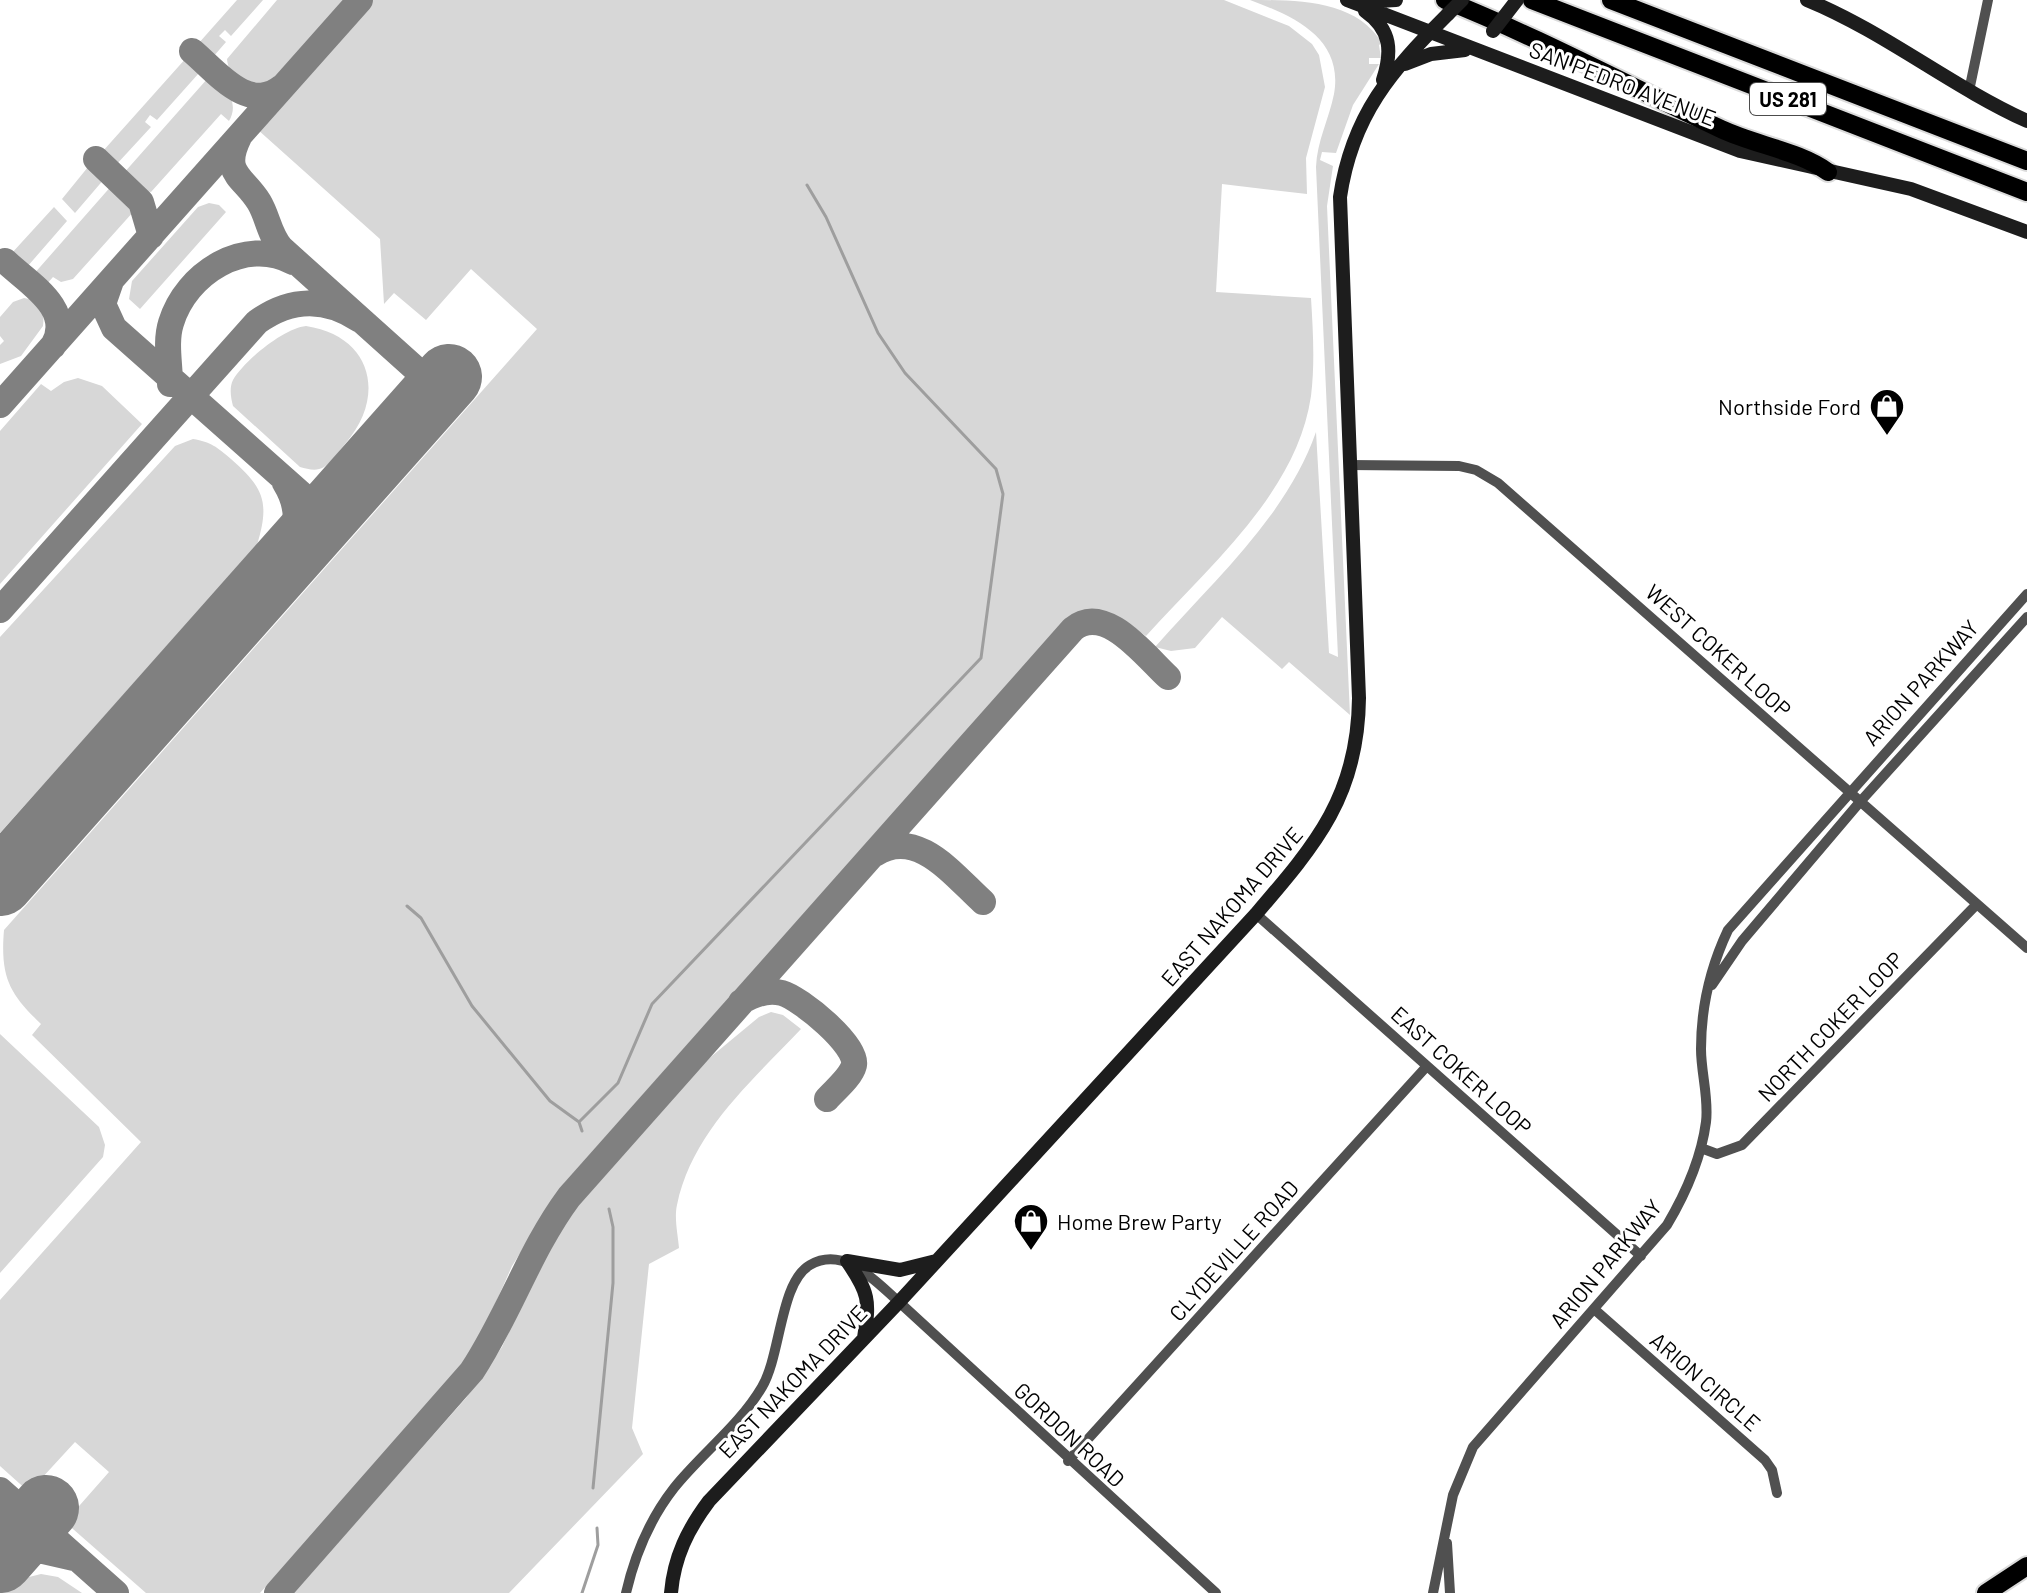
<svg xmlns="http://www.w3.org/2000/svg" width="2027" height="1593" viewBox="0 0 2027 1593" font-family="Barlow,sans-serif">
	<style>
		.green { fill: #d7d7d7 }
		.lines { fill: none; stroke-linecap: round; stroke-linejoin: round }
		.stream { stroke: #9e9e9e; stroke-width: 3 }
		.taxiway { stroke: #808080; stroke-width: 26 }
		.runway { stroke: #808080; stroke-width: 66 }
		.motorway-casing { stroke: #dbdbdb; stroke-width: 22 }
		.minor { stroke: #505050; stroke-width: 10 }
		.secondary { stroke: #1d1d1d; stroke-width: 14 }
		.motorway { stroke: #000; stroke-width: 18 }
		.secondary-bridge { stroke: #1d1d1d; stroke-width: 14 }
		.labels { text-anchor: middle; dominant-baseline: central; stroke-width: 6; stroke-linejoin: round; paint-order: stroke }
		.shield { fill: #fff; stroke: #4c4c4c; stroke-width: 2 }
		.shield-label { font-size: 20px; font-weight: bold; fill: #000 }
		.street-label { font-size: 22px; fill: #000; stroke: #fff }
		.poi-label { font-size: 22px; fill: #000; stroke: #fff; text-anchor: end }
	</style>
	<rect width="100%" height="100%" fill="#fff"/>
	<!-- green -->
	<path class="green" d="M 237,0 L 263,0 L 231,36 L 225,30 L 219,36 L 226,42 L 213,57 L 198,44 Z
		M 277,0 L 348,0 L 277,79 C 259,92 229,84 227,59 Z
		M 372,0 L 1224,0 L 1289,26 L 1312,44 L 1319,55 L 1325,87 L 1306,158 L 1307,194 L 1222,184 L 1216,292 L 1311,298 C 1313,331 1315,363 1311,396 C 1297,493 1208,567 1146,636 C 1119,616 1102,602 1068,617 L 565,1182 L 512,1266 L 479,1340 L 454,1376 L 260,1593 L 146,1593 L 65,1522 L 109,1472 L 75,1442 L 29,1492 L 0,1466 L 0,1300 L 141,1142 L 32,1035 L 41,1024 C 10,994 0,978 4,930 L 537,329 L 471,269 L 426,320 L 394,293 L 384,304 L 380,239 L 257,129 Z
		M 1250,0 C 1298,0 1356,0 1382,43 L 1379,45 L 1381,58 L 1369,58 L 1369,64 L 1379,64 L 1353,105 L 1336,153 L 1322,152 L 1320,160 L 1333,166 L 1327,206 L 1350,715 L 1289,662 L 1282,669 L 1222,617 L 1195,648 L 1171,651 L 1155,647 C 1214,580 1286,517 1316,432 L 1329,653 L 1338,657 L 1316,167 C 1317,141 1329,119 1334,94 C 1344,38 1293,16 1250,0 Z
		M 187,57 L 197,66 L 199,73 L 157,120 L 150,115 L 145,122 L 151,127 L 115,166 L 103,151 Z
		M 208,78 C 226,84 240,103 229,121 L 221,114 L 151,192 L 141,190 L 123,174 Z
		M 88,167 L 105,178 L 75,213 L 62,199 Z
		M 113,184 L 132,203 L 134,211 L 73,279 L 61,282 L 53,277 L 45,286 L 33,275 Z
		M 209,203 L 219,205 L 226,212 L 140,309 L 129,299 L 132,281 L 198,207 Z
		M 54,207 L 67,221 L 27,267 L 11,254 Z
		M 24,298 C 40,300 45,310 43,326 L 21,356 L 0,364 L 0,345 L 4,341 L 0,336 L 0,317 L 13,302 Z
		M 306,326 C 372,336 387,396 345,444 C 339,451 332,462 324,467 C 316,472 308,469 300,467 L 233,406 C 231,398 229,388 233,380 C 244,361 284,328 306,326 Z
		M 78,378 L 102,386 L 142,424 L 0,584 L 0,431 L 41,384 L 51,391 L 64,382 Z
		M 193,439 C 211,442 217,447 231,459 C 264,488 270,502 257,545 L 0,833 L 0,637 L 175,446 Z
		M 771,1012 L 783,1015 L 801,1029 C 752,1081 692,1132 677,1205 C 674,1218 678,1235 679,1248 L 649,1264 L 632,1428 L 643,1454 L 509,1593 L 293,1593 L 466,1398 L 502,1347 L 551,1240 L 579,1203 L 701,1065 L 759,1017 Z
		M 0,1034 L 99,1127 L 105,1145 L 103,1157 L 0,1273 Z
		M 41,1574 L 58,1577 L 82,1593 L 0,1593 L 21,1579 Z"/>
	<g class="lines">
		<!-- stream -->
		<path class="stream" d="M 407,906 L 421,918 L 472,1006 L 550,1101 L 579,1122 L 582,1131
			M 579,1122 L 618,1083 L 652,1004 L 981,658 L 1003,494 L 996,469 L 905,373 L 878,333 L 826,217 L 807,185
			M 593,1488 L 613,1283 L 613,1227 L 609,1209
			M 582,1593 L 598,1545 L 597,1528"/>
		<!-- taxiway -->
		<path class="taxiway" d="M 192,51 C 217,72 248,114 282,87
			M 239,137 C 221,174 243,176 259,202 C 268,217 269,234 281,248 L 438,389
			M 96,159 L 141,202 L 151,236
			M 5,261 C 28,283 75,309 53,346
			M 111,281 L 103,304 L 114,328 L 326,516
			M 170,384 C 170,364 165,342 171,323 C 186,273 245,236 293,262
			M 0,405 L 360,0
			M 276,572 C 293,542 306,517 285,483
			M 0,610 L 257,322 C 290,298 326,297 360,320
			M 875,854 C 917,826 954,876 983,902
			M 741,1002 C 754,994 767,989 782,993 C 800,998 858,1045 854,1065 C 851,1077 836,1089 827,1099
			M 0,1490 L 116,1593
			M 0,1507 L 0,1557
			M 0,1560 L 39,1550 L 74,1558
			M 277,1593 L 472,1371 C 509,1315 529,1251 569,1197 L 1073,629 C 1105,602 1146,657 1168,677"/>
		<!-- runway -->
		<path class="runway" d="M 0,883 L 449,377
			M 0,1560 L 46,1508"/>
		<!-- motorway casing -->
		<g class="motorway-casing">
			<path id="motorway" d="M 1445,0 C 1540,38 1629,86 1721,129 C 1755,145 1799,151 1828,172
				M 1532,0 L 2027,192
				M 1611,0 L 2027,161
				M 1986,1593 L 2027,1566"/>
		</g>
		<!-- minor -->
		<path class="minor" d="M 1969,91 L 1988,0
			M 1349,465 L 1459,466 L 1476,470 L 1498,483 L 2027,948
			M 1256,914 L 1641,1256
			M 1712,985 L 1742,941 L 1859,803 L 2027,617
			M 1701,1148 L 1717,1154 L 1742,1145 L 1977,904
			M 1594,1309 L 1765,1460 L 1772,1470 L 1777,1493
			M 1068,1461 L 1427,1066
			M 1447,1543 L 1450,1593
			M 626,1593 C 635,1554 649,1520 674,1488 C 702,1453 739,1426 762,1387 C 781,1355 780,1282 810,1265 C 844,1245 875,1281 899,1302 L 1216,1593
			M 1433,1593 L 1453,1495 L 1473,1447 L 1667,1225 C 1686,1193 1701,1160 1706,1122 C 1709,1098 1701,1073 1701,1049 C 1701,1008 1711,966 1728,930 L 2027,594"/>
		<!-- secondary -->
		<path class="secondary" d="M 1347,0 L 1740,151 L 1911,189 L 2027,232
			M 1807,0 C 1885,32 1950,86 2027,121
			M 1360,2 L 1396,0
			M 1365,11 C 1392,30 1392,52 1383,80
			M 1405,64 L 1431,54 L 1465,50
			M 847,1261 L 900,1270 L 936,1261
			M 847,1261 C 869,1293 870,1300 864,1338
			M 671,1593 C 674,1557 688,1529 709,1501 L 899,1302 L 1256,914 C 1317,843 1358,795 1359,698 L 1340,197 C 1352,115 1391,71 1448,14"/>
		<!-- motorway -->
		<use href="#motorway" class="motorway"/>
		<!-- secondary-bridge -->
		<path class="secondary-bridge" d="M 1448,14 L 1462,0
			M 1493,31 L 1517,0"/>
	</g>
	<!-- icons -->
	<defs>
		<g id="shop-pin" transform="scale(1.8)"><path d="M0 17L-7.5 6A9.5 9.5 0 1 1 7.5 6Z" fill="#000" stroke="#fff"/><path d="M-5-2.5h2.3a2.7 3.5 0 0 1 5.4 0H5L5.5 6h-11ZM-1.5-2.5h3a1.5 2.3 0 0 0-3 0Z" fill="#fff"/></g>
	</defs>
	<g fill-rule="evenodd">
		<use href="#shop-pin" x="1887" y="406"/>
		<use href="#shop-pin" x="1031" y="1221"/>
	</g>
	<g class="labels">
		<!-- shield labels -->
		<rect class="shield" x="1750" y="83" width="76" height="32" rx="6"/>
		<g class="shield-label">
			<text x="1788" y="99">US 281</text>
		</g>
		<!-- street labels -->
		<g class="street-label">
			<text transform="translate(1623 83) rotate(21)">SAN PEDRO AVENUE</text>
			<text transform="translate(1719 650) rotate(42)">WEST COKER LOOP</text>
			<text transform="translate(1920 682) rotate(-48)">ARION PARKWAY</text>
			<text transform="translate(1231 906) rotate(-49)">EAST NAKOMA DRIVE</text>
			<text transform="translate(1830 1026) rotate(-46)">NORTH COKER LOOP</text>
			<text transform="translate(1462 1070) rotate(42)">EAST COKER LOOP</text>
			<text transform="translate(1233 1250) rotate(-48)">CLYDEVILLE ROAD</text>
			<text transform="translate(1605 1263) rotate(-50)">ARION PARKWAY</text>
			<text transform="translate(792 1381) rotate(-46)">EAST NAKOMA DRIVE</text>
			<text transform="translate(1706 1381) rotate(41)">ARION CIRCLE</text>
			<text transform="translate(1070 1434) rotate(43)">GORDON ROAD</text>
		</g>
		<!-- poi labels -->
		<g class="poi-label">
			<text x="1861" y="406">Northside Ford</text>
			<text x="1057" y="1221" text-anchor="start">Home Brew Party</text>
		</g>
	</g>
</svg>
